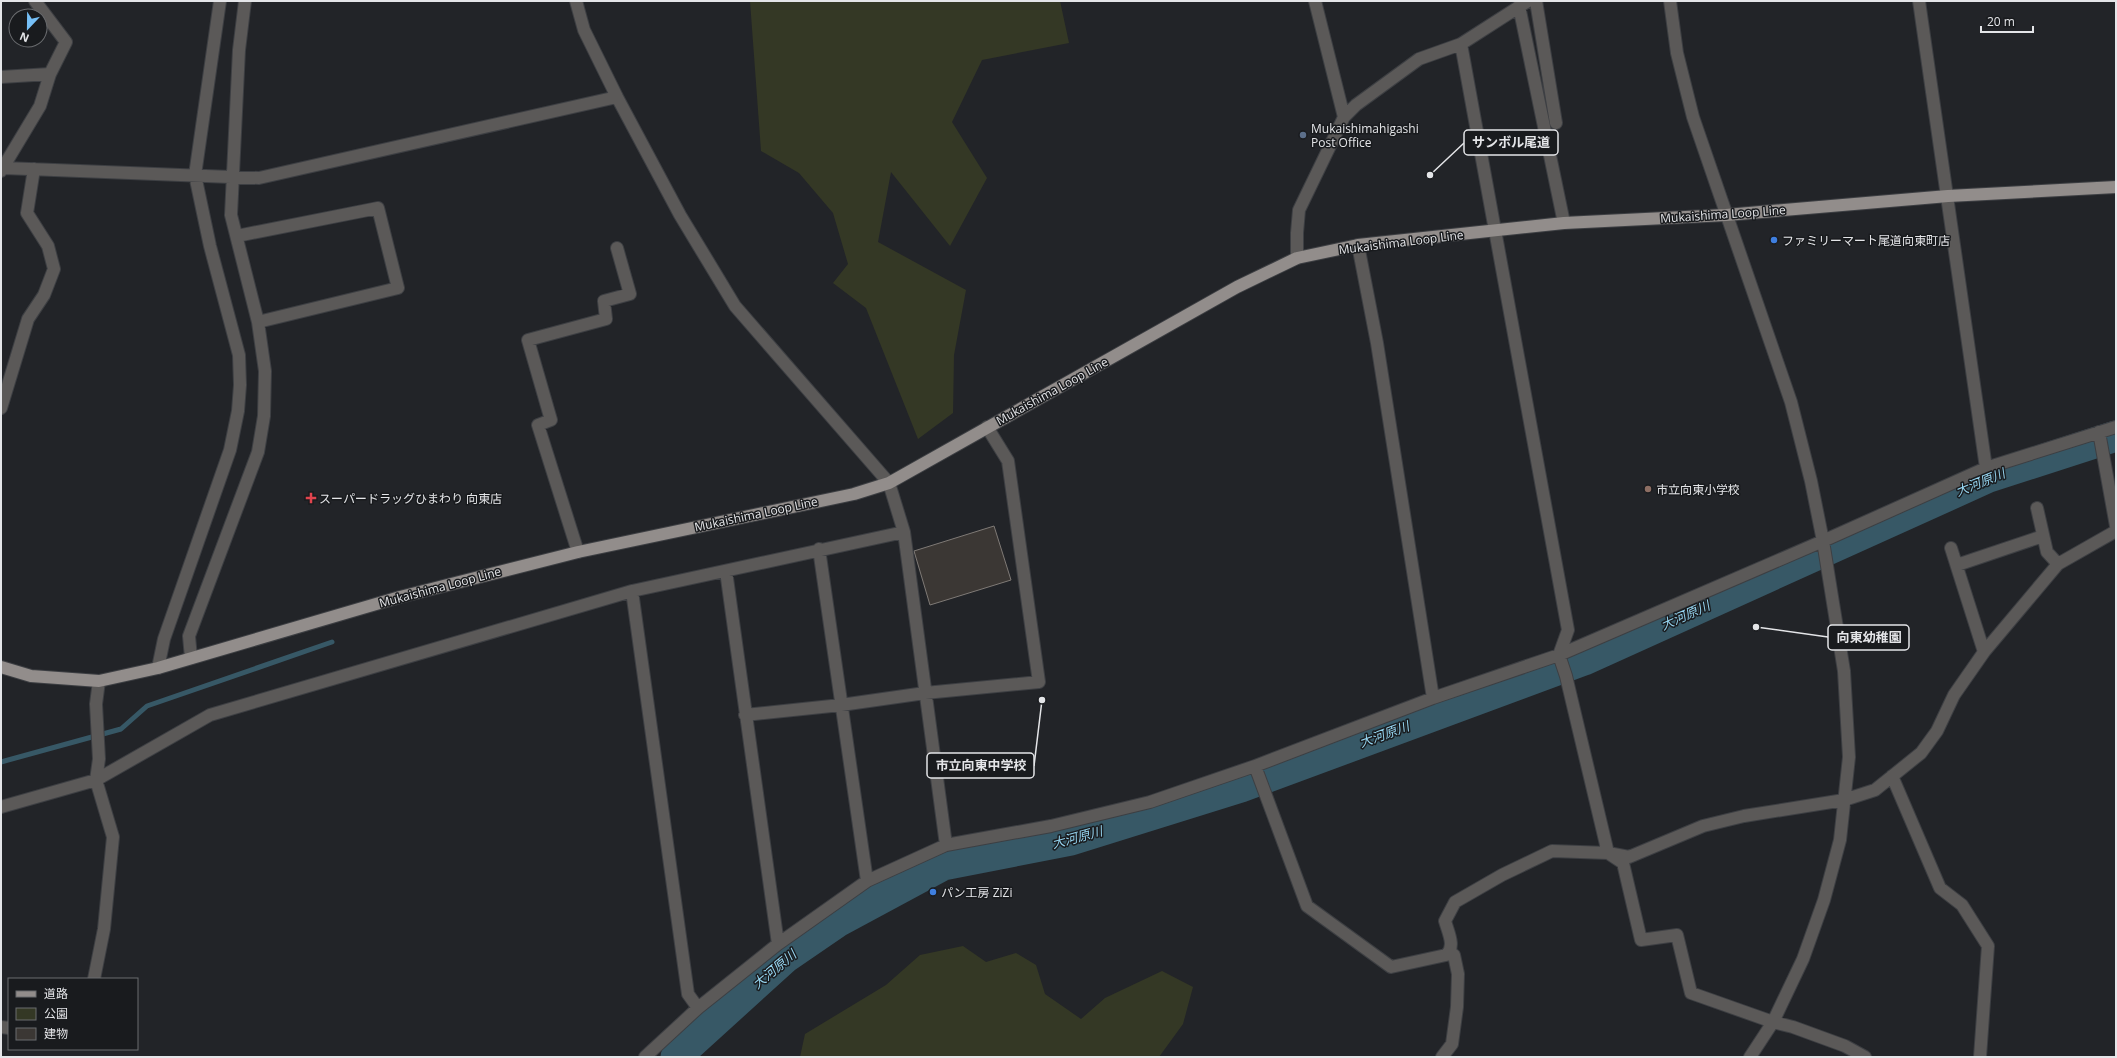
<svg xmlns="http://www.w3.org/2000/svg" width="2117" height="1058" viewBox="0 0 2117 1058" font-family="'Open Sans','Noto Sans JP',sans-serif">
	<style>
		.green { fill: #343825 }
		.lines { fill: none; stroke-linecap: round; stroke-linejoin: round }
		.stream { stroke: #375866; stroke-width: 5 }
		.river { stroke: #375866; stroke-width: 31 }
		.building { fill: #3b3734; stroke: #7f7a76 }
		.minor-casing { stroke: #3d3f43; stroke-width: 14 }
		.major-casing { stroke: #3d3f43; stroke-width: 14 }
		.minor { stroke: #5b5958; stroke-width: 12 }
		.major { stroke: #928d8b; stroke-width: 12 }
		.service-dot { fill: #5c6f8a; stroke: #191b1e; stroke-width: 1.5 }
		.shop-dot { fill: #3f7fe0; stroke: #191b1e; stroke-width: 1.5 }
		.education-dot { fill: #8d6e63; stroke: #191b1e; stroke-width: 1.5 }
		.health-dot { fill: #e0444e; stroke: #191b1e; stroke-width: 1.5 }
		.labels { text-anchor: middle; dominant-baseline: central; stroke-width: 3; stroke-linejoin: round; paint-order: stroke }
		.poi-label { font-size: 12px; fill: #e4e5e8; stroke: #191b1e; text-anchor: start }
		.street-label { font-size: 12px; fill: #e4e5e8; stroke: #191b1e }
		.water-label { font-size: 13px; font-style: italic; fill: #95d4ef; stroke: #191b1e }
		.leader { fill: none; stroke: #e4e5e8; stroke-width: 1.5 }
		.callout-dot { fill: #e4e5e8; stroke: #191b1e; stroke-width: 1.5 }
		.callout { fill: #191b1e; stroke: #e4e5e8; stroke-width: 1.5 }
		.callout-label { font-size: 13px; text-anchor: middle; font-weight: bold; fill: #e4e5e8 }
	</style>
	<rect width="100%" height="100%" fill="#222428"/>
	<!-- green -->
	<path class="green" d="M 750,1 L 1060,1 L 1069,43 L 982,60 L 952,122 L 987,178 L 950,246 L 891,172 L 878,242 L 966,290 L 954,355 L 953,413 L 918,439 L 866,308 L 833,283 L 848,264 L 833,213 L 799,173 L 761,151 Z
		M 963,946 L 986,962 L 1016,953 L 1036,965 L 1045,994 L 1081,1019 L 1105,998 L 1162,971 L 1193,987 L 1183,1024 L 1159,1057 L 800,1057 L 805,1034 L 886,985 L 920,955 Z"/>
	<g class="lines">
		<!-- stream -->
		<path class="stream" d="M 1,762 L 121,729 L 147,706 L 332,642"/>
		<!-- river -->
		<path class="river" d="M 676,1057 L 785,958 L 839,921 L 943,865 L 1071,840 L 1241,787 L 1584,660 L 1989,477 L 2116,436"/>
	</g>
	<!-- building -->
	<path class="building" d="M 994,526 L 1011,580 L 930,605 L 914,551 Z"/>
	<g class="lines">
		<!-- minor casing -->
		<g class="minor-casing">
			<path id="minor" d="M 576,1 L 584,30 L 617,97 L 680,215 L 735,306 L 889,483 L 904,532 L 946,845
				M 1315,1 L 1344,117
				M 1536,1 L 1556,123
				M 1670,1 L 1677,53 L 1693,117 L 1791,402 L 1811,481 L 1823,541 L 1844,671 L 1849,757 L 1840,840 L 1824,900 L 1803,959 L 1773,1022 L 1750,1057
				M 1919,1 L 1986,468
				M 1519,6 L 1564,223
				M 1461,44 L 1568,630 L 1559,655 L 1566,676 L 1608,853 L 1623,863 L 1641,940 L 1677,935 L 1691,993 L 1773,1022 L 1793,1027 L 1845,1046 L 1865,1057
				M 1,77 L 50,74
				M 4,168 L 259,178 L 617,97
				M 1,171 L 40,106 L 50,74 L 66,42 L 35,1
				M 237,236 L 378,208 L 398,288 L 258,322
				M 1358,245 L 1377,343 L 1433,698
				M 1297,258 L 1297,233 L 1299,210 L 1344,117 L 1356,105 L 1419,59 L 1461,44 L 1528,1
				M 1,408 L 28,319 L 44,295 L 54,269 L 48,246 L 27,213 L 34,169
				M 2099,432 L 2116,526
				M 2037,508 L 2047,552 L 2058,564
				M 1951,548 L 1984,652
				M 819,549 L 867,881
				M 578,552 L 538,425 L 551,420 L 528,340 L 606,319 L 604,301 L 630,294 L 617,248
				M 1957,565 L 2043,536
				M 726,571 L 778,944
				M 632,591 L 688,994 L 698,1008
				M 191,658 L 189,636 L 258,452 L 264,416 L 265,371 L 258,322 L 231,215 L 239,50 L 245,1
				M 158,668 L 164,639 L 230,450 L 238,411 L 240,385 L 239,355 L 210,246 L 195,175 L 220,1
				M 745,715 L 841,705 L 925,693 L 1039,682 L 1008,461 L 987,427
				M 1255,766 L 1307,906 L 1391,967 L 1446,955 C 1456,947 1448,932 1445,921 L 1455,902 L 1502,875 L 1552,851 L 1608,853 L 1629,857 L 1703,826 L 1744,816 L 1844,800 L 1875,790 L 1921,753 L 1937,731 L 1954,695 L 1984,652 L 2058,564 L 2116,531
				M 1892,776 L 1940,888 L 1962,905 L 1988,946 L 1980,1057
				M 1,807 L 96,780 L 210,715 L 632,591 L 904,532
				M 94,979 L 104,929 L 113,837 L 96,780 L 99,759 L 96,704 L 99,681
				M 1,1027 L 9,1028
				M 645,1057 L 698,1008 L 778,944 L 867,881 L 946,845 L 1051,826 L 1150,802 L 1255,766 L 1433,698 L 1559,655 L 1823,541 L 1986,468 L 2116,427
				M 1442,1057 L 1452,1044 L 1457,1007 L 1458,974 L 1454,955 L 1450,952"/>
		</g>
		<!-- major casing -->
		<g class="major-casing">
			<path id="major" d="M 1,667 L 31,676 L 99,681 L 158,668 L 400,597 L 578,552 L 854,494 L 889,483 L 1237,287 L 1297,258 L 1358,245 L 1564,223 L 1726,215 L 1948,196 L 2116,187"/>
		</g>
		<!-- minor -->
		<use href="#minor" class="minor"/>
		<!-- major -->
		<use href="#major" class="major"/>
	</g>
	<!-- markers -->
	<circle class="service-dot" cx="1303" cy="135" r="4"/>
	<g class="shop-dot">
		<circle cx="1774" cy="240" r="4"/>
		<circle cx="933" cy="892" r="4"/>
	</g>
	<circle class="education-dot" cx="1648" cy="489" r="4"/>
	<path class="health-dot" d="M309 492h4v4h4v4h-4v4h-4v-4h-4v-4h4z"/>
	<g class="labels">
		<!-- poi labels -->
		<g class="poi-label">
			<text x="1311" y="128">Mukaishimahigashi<tspan x="1311" dy="14">Post Office</tspan></text>
			<text x="1782" y="240">ファミリーマート尾道向東町店</text>
			<text x="1656" y="489">市立向東小学校</text>
			<text x="319" y="498">スーパードラッグひまわり 向東店</text>
			<text x="941" y="892">パン工房 ZiZi</text>
		</g>
		<!-- street labels -->
		<g class="street-label">
			<text transform="translate(1723 214) rotate(-4)">Mukaishima Loop Line</text>
			<text transform="translate(1401 242) rotate(-7)">Mukaishima Loop Line</text>
			<text transform="translate(1052 391) rotate(-29)">Mukaishima Loop Line</text>
			<text transform="translate(756 514) rotate(-12)">Mukaishima Loop Line</text>
			<text transform="translate(440 587) rotate(-15)">Mukaishima Loop Line</text>
		</g>
		<!-- water labels -->
		<g class="water-label">
			<text transform="translate(1980 482) rotate(-22)">大河原川</text>
			<text transform="translate(1685 615) rotate(-24)">大河原川</text>
			<text transform="translate(1384 734) rotate(-20)">大河原川</text>
			<text transform="translate(1077 837) rotate(-15)">大河原川</text>
			<text transform="translate(774 969) rotate(-40)">大河原川</text>
		</g>
	</g>
	<!-- callouts -->
	<path class="leader" d="M1430 175L1464 143M1756 627L1828 637M1042 700L1034 766"/>
	<g class="callout-dot">
		<circle cx="1430" cy="175" r="4"/>
		<circle cx="1756" cy="627" r="4"/>
		<circle cx="1042" cy="700" r="4"/>
	</g>
	<g class="callout">
		<rect x="1464" y="130" width="94" height="25" rx="4"/>
		<rect x="1828" y="625" width="81" height="25" rx="4"/>
		<rect x="927" y="753" width="107" height="25" rx="4"/>
	</g>
	<g class="callout-label">
		<text x="1511" y="147">サンボル尾道</text>
		<text x="1869" y="642">向東幼稚園</text>
		<text x="981" y="770">市立向東中学校</text>
	</g>
	<!-- border -->
	<rect width="2117" height="1058" fill="none" stroke="#e4e5e8" stroke-width="4"/>
	<!-- legend -->
	<rect x="8" y="978" width="130" height="72" fill="#191b1e" stroke="#6a6c6f"/>
	<rect x="16" y="991" width="20" height="6" fill="#928d8b" stroke="#6a6c6f"/>
	<text x="44" y="998" font-size="12" fill="#e4e5e8">道路</text>
	<rect x="16" y="1008" width="20" height="12" fill="#343825" stroke="#6a6c6f"/>
	<text x="44" y="1018" font-size="12" fill="#e4e5e8">公園</text>
	<rect x="16" y="1028" width="20" height="12" fill="#3b3734" stroke="#6a6c6f"/>
	<text x="44" y="1038" font-size="12" fill="#e4e5e8">建物</text>
	<!-- north arrow -->
	<g transform="translate(28 28) rotate(202)"><circle r="19" fill="#191b1e" stroke="#6a6c6f"/>
	<path d="M0-3L7 15L0 10L-7 15Z" fill="#76c0f7"/>
	<text y="-6" font-size="11" font-weight="bold" text-anchor="middle" fill="#e4e5e8">N</text>
	</g>
	<!-- scale -->
	<path d="M1981 26v6h52v-6" fill="none" stroke="#e4e5e8" stroke-width="2"/>
	<text x="1987" y="26" font-size="12" fill="#e4e5e8" stroke="#191b1e" stroke-width="3" paint-order="stroke">20 m</text>
</svg>
